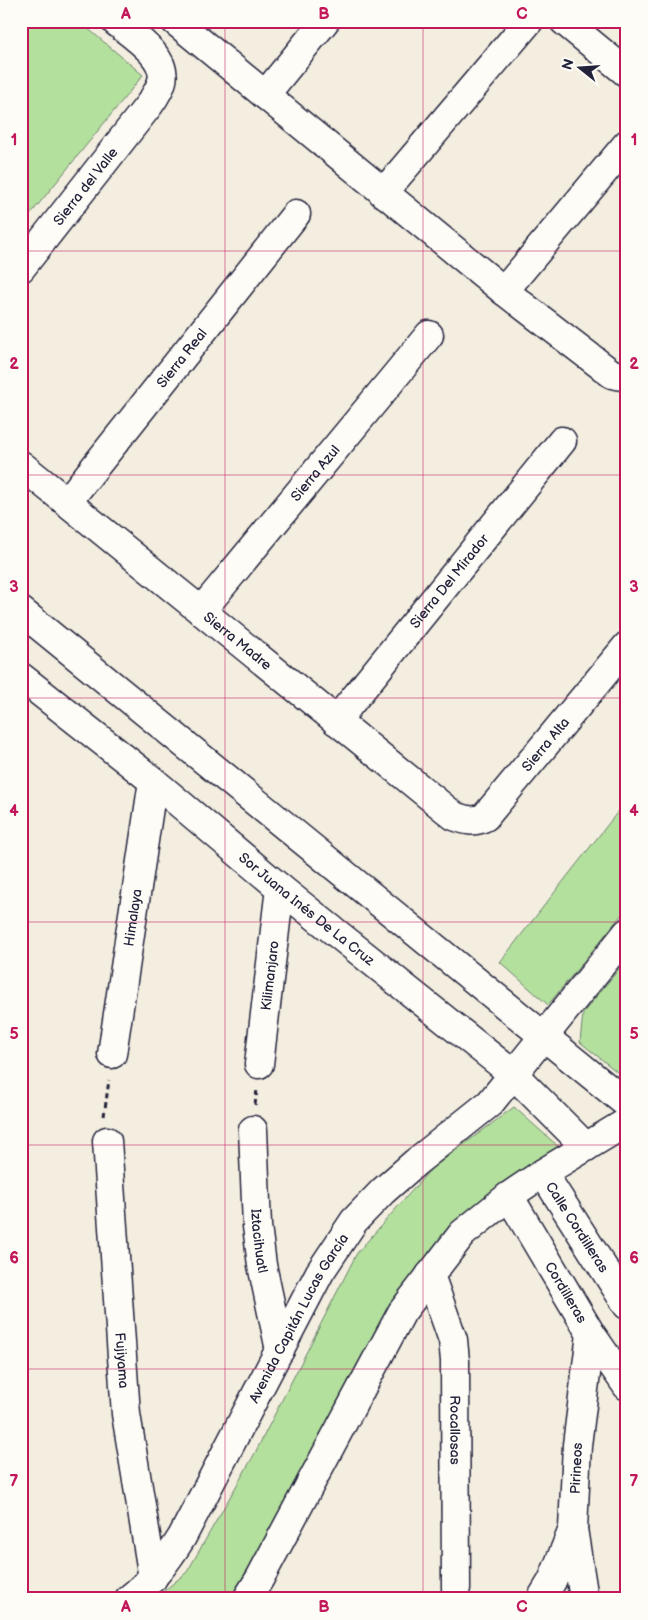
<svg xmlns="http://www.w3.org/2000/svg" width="648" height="1620" viewBox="0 0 648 1620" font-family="'Balsamiq Sans',sans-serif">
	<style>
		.green { fill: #b4e09e; stroke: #6b816c }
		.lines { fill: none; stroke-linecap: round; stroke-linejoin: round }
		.minor-casing { stroke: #22223b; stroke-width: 31 }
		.path { stroke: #22223b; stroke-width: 3; stroke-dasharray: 5 4; stroke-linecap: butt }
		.minor { stroke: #fdfcf7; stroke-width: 28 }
		.grid { fill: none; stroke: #c2185b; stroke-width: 1; stroke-opacity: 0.55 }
		.labels { text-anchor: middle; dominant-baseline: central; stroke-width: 5; stroke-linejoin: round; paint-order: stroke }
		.street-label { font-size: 14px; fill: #22223b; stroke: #fdfcf7 }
		.neatline { fill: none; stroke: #c2185b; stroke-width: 2 }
		.grid-label { font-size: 16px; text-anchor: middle; font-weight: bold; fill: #c2185b }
	</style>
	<rect width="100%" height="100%" fill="#f4eee0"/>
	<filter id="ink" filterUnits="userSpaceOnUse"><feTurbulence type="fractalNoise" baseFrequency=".02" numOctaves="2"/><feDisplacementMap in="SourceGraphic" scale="10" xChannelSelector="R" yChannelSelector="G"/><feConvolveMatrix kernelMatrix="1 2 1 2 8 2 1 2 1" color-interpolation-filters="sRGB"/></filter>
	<g filter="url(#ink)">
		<!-- green -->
		<path class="green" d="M 21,21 L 79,21 L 143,75 L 21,226 Z
			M 627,800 L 627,908 L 548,1005 L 500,962 Z
			M 627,959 L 627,1080 L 580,1042 L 583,1013 Z
			M 514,1107 L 560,1148 L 463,1222 L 285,1517 L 232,1599 L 154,1599 L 187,1572 L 254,1455 L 357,1253 L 431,1169 Z"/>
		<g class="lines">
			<!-- minor casing -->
			<g class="minor-casing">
				<g id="minor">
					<path d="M 175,21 L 504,291 L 612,374 L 627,377"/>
					<path d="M 564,21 L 627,73"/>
					<path d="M 265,95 L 325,21"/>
					<path d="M 383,193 L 529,21"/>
					<path id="s1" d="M 21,268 L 149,105 C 154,98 160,89 162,81 C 168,57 132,35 115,21"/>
					<path d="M 504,291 L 627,144"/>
					<path id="s2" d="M 21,465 L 454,816 C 465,820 474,823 485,817 L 627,646"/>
					<path id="s3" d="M 67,502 L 296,214"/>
					<path d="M 21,611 L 627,1104"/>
					<path id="s4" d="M 201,611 L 429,335"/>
					<path id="s5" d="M 21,677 L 153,781 L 280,888 L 513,1074 L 586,1147"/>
					<path id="s6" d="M 336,721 L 562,441"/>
					<path id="s7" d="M 112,1054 L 153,781"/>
					<path id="s8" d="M 259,1064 L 280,888"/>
					<path id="s9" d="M 253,1130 L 257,1226 L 262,1265 L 280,1350"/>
					<path id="s10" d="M 107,1141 L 126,1414 L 153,1578"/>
					<path id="s11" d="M 543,1173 L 627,1305"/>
					<path id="s12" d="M 509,1196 L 591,1334 L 627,1386"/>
					<path id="s13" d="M 430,1275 L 453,1340 L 455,1361 L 456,1588"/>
					<path d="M 573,1529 L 584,1599"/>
					<path id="s14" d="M 129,1599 C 152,1581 167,1561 182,1537 L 320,1272 L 354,1221 L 383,1191 L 416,1162 L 490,1103 L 627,933"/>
					<path d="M 247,1599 L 260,1578 L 402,1312 L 462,1234 L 509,1196 L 543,1173 L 627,1122"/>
					<path id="s15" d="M 541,1599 L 552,1581 L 573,1529 L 577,1445 L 591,1334"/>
				</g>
			</g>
			<!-- path -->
			<path class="path" d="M 255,1105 L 257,1089
				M 104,1116 L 109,1080"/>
			<!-- minor -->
			<use href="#minor" class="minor"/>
		</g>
	</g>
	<!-- grid -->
	<path class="grid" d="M 225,21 L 225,1599M 423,21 L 423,1599M 21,251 L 627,251M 21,475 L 627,475M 21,698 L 627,698M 21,922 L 627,922M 21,1145 L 627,1145M 21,1369 L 627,1369"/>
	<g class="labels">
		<!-- street labels -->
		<g class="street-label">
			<text stroke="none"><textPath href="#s1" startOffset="104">Sierra del Valle</textPath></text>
			<text stroke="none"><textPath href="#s3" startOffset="184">Sierra Real</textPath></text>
			<text stroke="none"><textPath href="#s4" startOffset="179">Sierra Azul</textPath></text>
			<text stroke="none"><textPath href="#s6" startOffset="180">Sierra Del Mirador</textPath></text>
			<text stroke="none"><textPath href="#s2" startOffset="279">Sierra Madre</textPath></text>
			<text stroke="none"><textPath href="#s2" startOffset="684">Sierra Alta</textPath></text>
			<text stroke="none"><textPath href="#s5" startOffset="368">Sor Juana Inés De La Cruz</textPath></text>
			<text stroke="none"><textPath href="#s7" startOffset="138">Himalaya</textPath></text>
			<text stroke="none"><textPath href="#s8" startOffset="89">Kilimanjaro</textPath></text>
			<text stroke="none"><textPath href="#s11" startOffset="64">Calle Cordilleras</textPath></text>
			<text stroke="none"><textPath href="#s9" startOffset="111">Iztacihuatl</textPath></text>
			<text stroke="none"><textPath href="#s12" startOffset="112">Cordilleras</textPath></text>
			<text stroke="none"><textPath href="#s14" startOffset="330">Avenida Capitán Lucas García</textPath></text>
			<text stroke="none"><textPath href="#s10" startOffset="220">Fujiyama</textPath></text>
			<text stroke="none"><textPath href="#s13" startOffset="159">Rocallosas</textPath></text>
			<text stroke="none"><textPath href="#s15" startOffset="138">Pirineos</textPath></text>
		</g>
	</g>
	<!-- margin -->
	<rect width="648" height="1620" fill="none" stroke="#fdfcf7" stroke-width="55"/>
	<!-- north arrow -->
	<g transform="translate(580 68) rotate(287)" stroke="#fdfcf7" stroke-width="4" paint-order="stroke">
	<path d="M0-4L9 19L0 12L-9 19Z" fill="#22223b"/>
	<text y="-8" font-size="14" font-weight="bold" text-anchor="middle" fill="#22223b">N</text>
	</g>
	<rect x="28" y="28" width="592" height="1564" class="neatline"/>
	<g class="grid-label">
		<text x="126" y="19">A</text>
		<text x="324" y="19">B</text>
		<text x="522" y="19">C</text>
		<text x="14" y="145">1</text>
		<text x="634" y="145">1</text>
		<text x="14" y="369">2</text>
		<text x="634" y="369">2</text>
		<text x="14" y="592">3</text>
		<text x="634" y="592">3</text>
		<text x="14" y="816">4</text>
		<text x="634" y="816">4</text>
		<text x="14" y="1039">5</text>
		<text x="634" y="1039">5</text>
		<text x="14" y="1263">6</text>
		<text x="634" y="1263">6</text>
		<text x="14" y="1486">7</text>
		<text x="634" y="1486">7</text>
		<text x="126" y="1612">A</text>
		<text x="324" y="1612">B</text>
		<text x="522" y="1612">C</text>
	</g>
</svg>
